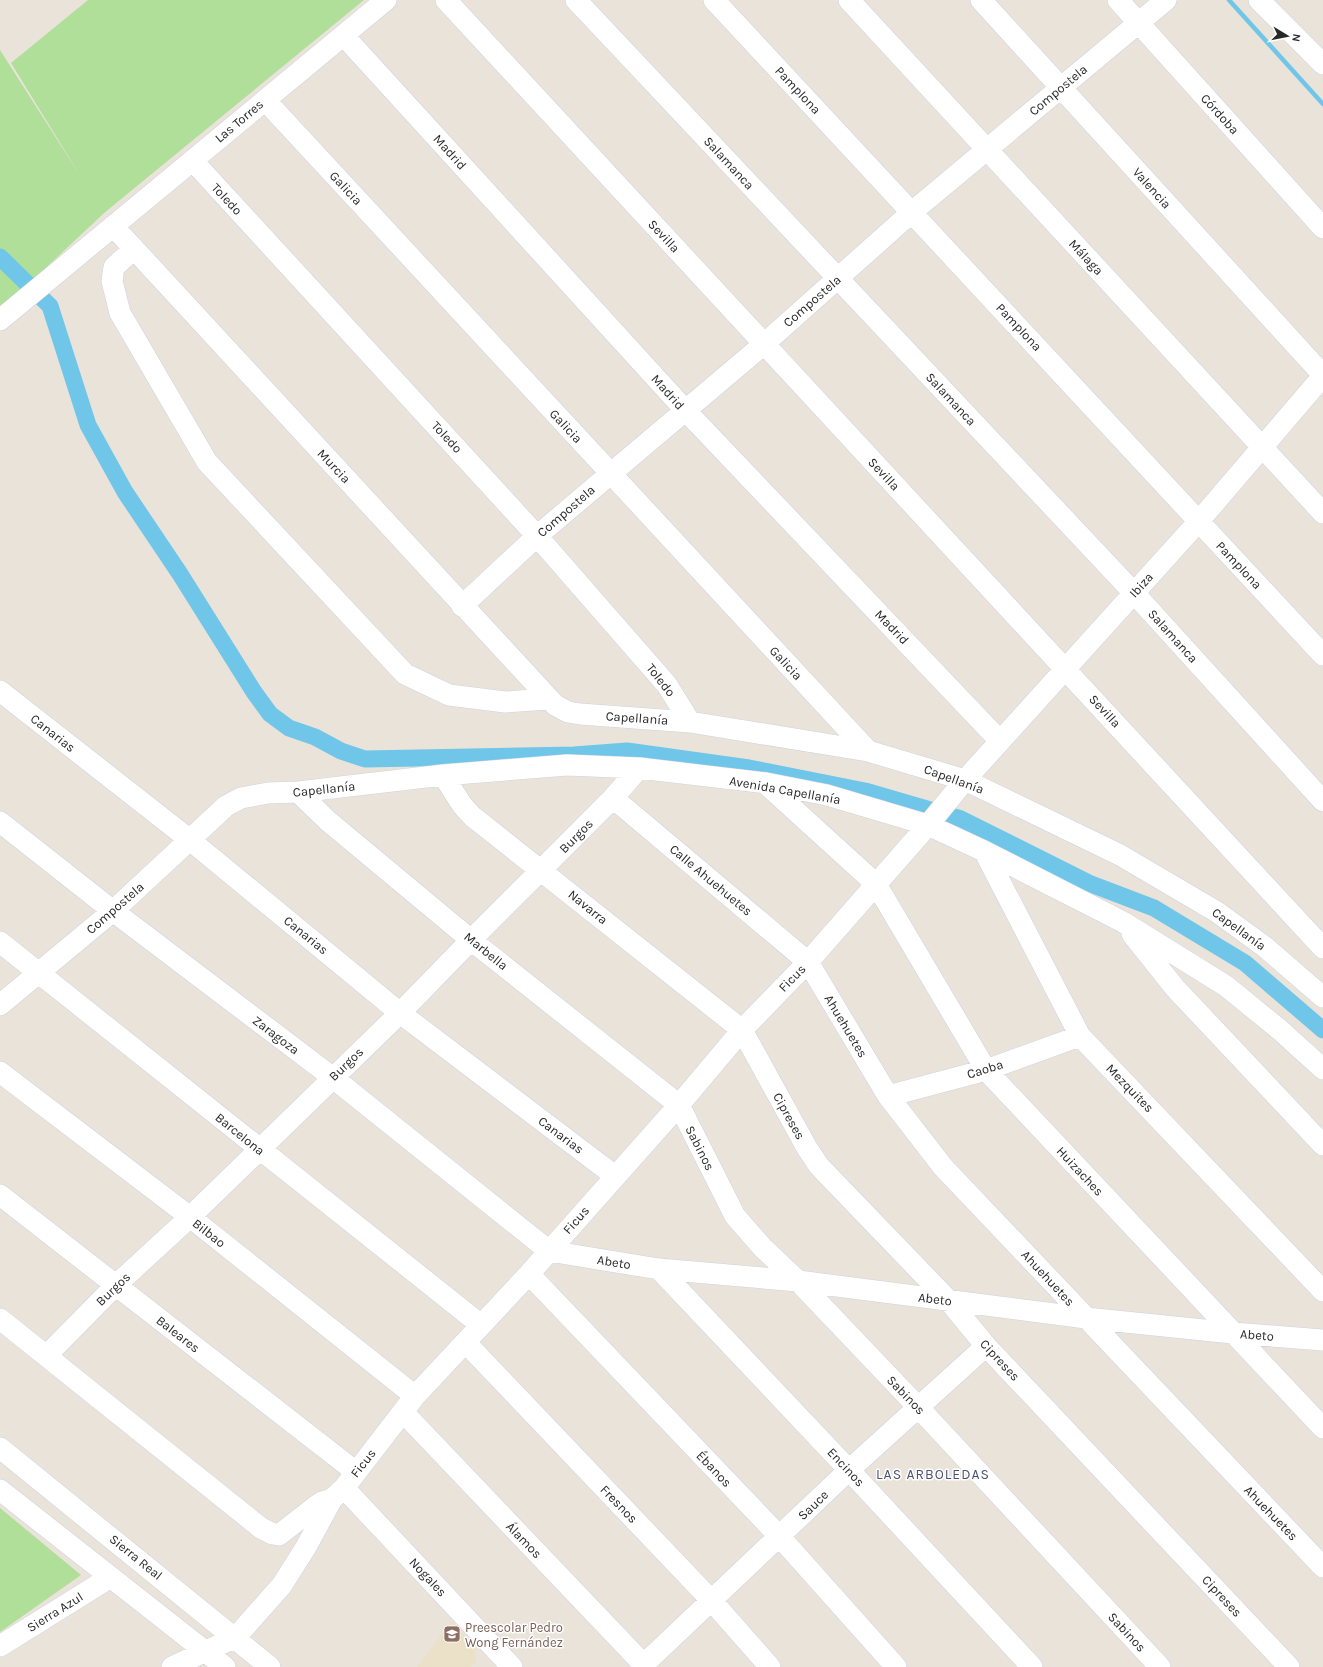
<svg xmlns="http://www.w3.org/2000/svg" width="1323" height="1667" viewBox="0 0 1323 1667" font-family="Karla,sans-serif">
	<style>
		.education { fill: #ebe1c9 }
		.park { fill: #afdf98 }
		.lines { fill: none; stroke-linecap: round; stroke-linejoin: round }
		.stream { stroke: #70c6e8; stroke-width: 4.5 }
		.canal { stroke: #70c6e8; stroke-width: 17 }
		.minor-casing { stroke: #cfd2e0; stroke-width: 22 }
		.minor { stroke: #fff; stroke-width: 21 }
		.labels { text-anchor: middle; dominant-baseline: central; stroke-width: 3; stroke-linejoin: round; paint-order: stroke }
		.street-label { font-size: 13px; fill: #282828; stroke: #fff }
		.education-label { font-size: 13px; fill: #785e54; stroke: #fff; text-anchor: start }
		.neighbourhood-label { font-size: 14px; letter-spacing: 1px; fill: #4a5276; stroke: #fff }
	</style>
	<rect width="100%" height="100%" fill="#eae3da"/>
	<!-- education -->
	<path class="education" d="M 452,1621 L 475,1648 L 476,1661 L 471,1667 L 417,1667 Z"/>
	<!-- park -->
	<path class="park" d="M 88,0 L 364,0 L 104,213 L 0,311 L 0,50 L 81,177 L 11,63 Z
		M 0,1508 L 81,1575 L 0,1632 Z"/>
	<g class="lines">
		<!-- stream -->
		<path class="stream" d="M 1229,0 L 1323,104"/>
		<!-- canal -->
		<path class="canal" d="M 0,257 L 50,306 L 88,425 L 125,492 L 180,574 L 254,692 L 270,714 L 289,728 L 315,737 L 341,751 L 365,759 L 574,755 L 627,751 L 749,768 L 865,791 L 961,819 L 1091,884 L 1154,908 L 1245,963 L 1323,1030"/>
		<!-- minor casing -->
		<g class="minor-casing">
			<path id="minor" d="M 446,0 L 1323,948
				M 576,0 L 1134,593 L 1323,801
				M 714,0 L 1323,655
				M 849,0 L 1323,513
				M 981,0 L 1323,375
				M 1118,0 L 1323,228
				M 1259,0 L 1323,64
				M 344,36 L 686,411 L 1000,741
				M 265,100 L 868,751
				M 193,161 L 537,536 L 667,685 L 690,722
				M 113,226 L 555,705 L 568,712 L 580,714 L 690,722 L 868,751 L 965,780 L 1120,855 L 1217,912 L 1265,947 L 1323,997
				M 134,249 L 114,267 L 112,281 L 120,313 L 207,462 L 405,674 L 449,695 L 505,702 L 549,699
				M 0,320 L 386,0
				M 462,606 L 537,536 L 764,344 L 912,212 L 1166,0
				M 0,691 L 190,840 L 400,1013 L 615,1176
				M 443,775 L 462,805 L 472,816 L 742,1030 L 807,1148 L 819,1166 L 949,1301 L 986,1346 L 1289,1667
				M 766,784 L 876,884 L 986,1070 L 1323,1428
				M 298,792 L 328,821 L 471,940 L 679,1105 L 735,1216 L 763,1248 L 798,1281 L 918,1407 L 1160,1667
				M 613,798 L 808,962 L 888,1096 L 943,1167 L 1323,1567
				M 0,822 L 113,911 L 332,1077 L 549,1251 L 659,1269 L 798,1281 L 1086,1318 L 1233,1333 L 1323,1340
				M 984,851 L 1080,1036 L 1323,1291
				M 1132,934 L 1175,988 L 1323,1145
				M 0,942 L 481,1325
				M 0,1005 L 113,911 L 226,806 L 241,798 L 268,793 L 298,792 L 443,775 L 567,765 L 639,768 L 766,783 L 827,795 L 928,825 L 984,851 L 1123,922 L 1226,986 L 1280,1030 L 1323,1069
				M 0,1072 L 190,1217 L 415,1396
				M 888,1096 L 986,1070 L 1080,1036
				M 0,1195 L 356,1472
				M 659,1269 L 849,1470 L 1032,1667
				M 529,1274 L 780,1537 L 896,1667
				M 0,1319 L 261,1528 L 273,1534 L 279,1535 L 316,1506 L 322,1502 L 332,1499
				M 466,1343 L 711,1600 L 770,1667
				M 47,1355 L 115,1286 L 190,1217 L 400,1013 L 471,940 L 613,798 L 639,768
				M 403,1412 L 646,1667
				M 0,1448 L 270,1667
				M 344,1488 L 512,1667
				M 0,1490 L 225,1667
				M 0,1646 L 109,1578
				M 172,1667 L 236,1637 L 282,1585 L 306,1547 L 332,1499 L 344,1488 L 415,1396 L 529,1274 L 679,1105 L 742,1030 L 808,962 L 928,825 L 965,780 L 1199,521 L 1323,376
				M 641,1667 L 849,1470 L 986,1346"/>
		</g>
		<!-- minor -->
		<use href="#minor" class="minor"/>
	</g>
	<!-- icons -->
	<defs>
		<g id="school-square" transform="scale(0.9)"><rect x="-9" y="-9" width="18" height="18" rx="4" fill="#8d6e63" stroke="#fff"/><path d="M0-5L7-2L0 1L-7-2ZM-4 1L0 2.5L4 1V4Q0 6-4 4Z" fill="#fff"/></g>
	</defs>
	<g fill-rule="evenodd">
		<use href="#school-square" x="452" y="1634"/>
	</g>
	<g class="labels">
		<!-- street labels -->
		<g class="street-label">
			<text transform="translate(798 90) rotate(47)">Pamplona</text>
			<text transform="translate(1058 90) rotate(-40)">Compostela</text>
			<text transform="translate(1220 114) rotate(48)">Córdoba</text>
			<text transform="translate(239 121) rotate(-40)">Las Torres</text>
			<text transform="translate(450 152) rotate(48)">Madrid</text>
			<text transform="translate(729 163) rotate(47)">Salamanca</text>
			<text transform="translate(346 188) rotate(47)">Galicia</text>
			<text transform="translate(1152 188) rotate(48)">Valencia</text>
			<text transform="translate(227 199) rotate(47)">Toledo</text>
			<text transform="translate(664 236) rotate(47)">Sevilla</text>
			<text transform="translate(1086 257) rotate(47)">Málaga</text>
			<text transform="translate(812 301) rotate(-41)">Compostela</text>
			<text transform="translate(1019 327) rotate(47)">Pamplona</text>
			<text transform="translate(668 392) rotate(48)">Madrid</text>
			<text transform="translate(951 399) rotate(47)">Salamanca</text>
			<text transform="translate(566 426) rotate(47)">Galicia</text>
			<text transform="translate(447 437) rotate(47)">Toledo</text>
			<text transform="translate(334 466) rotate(47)">Murcia</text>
			<text transform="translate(884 474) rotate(47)">Sevilla</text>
			<text transform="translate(566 511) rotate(-41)">Compostela</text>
			<text transform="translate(1239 565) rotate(47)">Pamplona</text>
			<text transform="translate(1141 585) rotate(-48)">Ibiza</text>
			<text transform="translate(892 627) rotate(46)">Madrid</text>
			<text transform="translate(1173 636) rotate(48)">Salamanca</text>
			<text transform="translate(786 663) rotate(47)">Galicia</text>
			<text transform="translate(661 680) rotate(52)">Toledo</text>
			<text transform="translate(1105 711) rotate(47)">Sevilla</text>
			<text transform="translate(637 718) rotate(4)">Capellanía</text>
			<text transform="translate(53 733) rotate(38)">Canarias</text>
			<text transform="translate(954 779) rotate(20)">Capellanía</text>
			<text transform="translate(324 789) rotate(-6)">Capellanía</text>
			<text transform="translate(785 790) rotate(10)">Avenida Capellanía</text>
			<text transform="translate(576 836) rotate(-45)">Burgos</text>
			<text transform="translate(711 880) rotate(40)">Calle Ahuehuetes</text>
			<text transform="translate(588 907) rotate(39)">Navarra</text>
			<text transform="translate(115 908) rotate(-41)">Compostela</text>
			<text transform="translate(1239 929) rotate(36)">Capellanía</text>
			<text transform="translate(306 935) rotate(39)">Canarias</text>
			<text transform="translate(486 951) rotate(39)">Marbella</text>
			<text transform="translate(792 978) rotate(-46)">Ficus</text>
			<text transform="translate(846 1026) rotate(59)">Ahuehuetes</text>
			<text transform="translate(276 1035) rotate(37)">Zaragoza</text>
			<text transform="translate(346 1064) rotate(-44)">Burgos</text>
			<text transform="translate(985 1069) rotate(-17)">Caoba</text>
			<text transform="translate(1130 1088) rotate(46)">Mezquites</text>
			<text transform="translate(789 1116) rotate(61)">Cipreses</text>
			<text transform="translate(240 1134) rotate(39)">Barcelona</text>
			<text transform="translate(561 1135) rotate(37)">Canarias</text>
			<text transform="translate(700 1148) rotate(63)">Sabinos</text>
			<text transform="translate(1080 1171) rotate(47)">Huizaches</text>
			<text transform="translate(576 1220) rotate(-49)">Ficus</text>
			<text transform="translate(209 1233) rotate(38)">Bilbao</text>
			<text transform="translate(614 1262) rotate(9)">Abeto</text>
			<text transform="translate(1048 1278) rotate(47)">Ahuehuetes</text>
			<text transform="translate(113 1289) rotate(-44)">Burgos</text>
			<text transform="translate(935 1299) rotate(7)">Abeto</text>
			<text transform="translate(178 1334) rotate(38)">Baleares</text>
			<text transform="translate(1257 1335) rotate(4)">Abeto</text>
			<text transform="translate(1000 1360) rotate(47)">Cipreses</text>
			<text transform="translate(906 1395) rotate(46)">Sabinos</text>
			<text transform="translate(363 1463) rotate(-52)">Ficus</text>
			<text transform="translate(846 1467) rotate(47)">Encinos</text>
			<text transform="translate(714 1469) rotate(46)">Ébanos</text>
			<text transform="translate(619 1504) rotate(46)">Fresnos</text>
			<text transform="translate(813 1505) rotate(-44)">Sauce</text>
			<text transform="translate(1271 1513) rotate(46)">Ahuehuetes</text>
			<text transform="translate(524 1540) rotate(46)">Álamos</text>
			<text transform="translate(136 1557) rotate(39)">Sierra Real</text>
			<text transform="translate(428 1577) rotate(47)">Nogales</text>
			<text transform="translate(1222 1596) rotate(47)">Cipreses</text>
			<text transform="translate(55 1612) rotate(-32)">Sierra Azul</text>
			<text transform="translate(1127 1632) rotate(47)">Sabinos</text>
		</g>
		<!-- education labels -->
		<g class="education-label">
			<text x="465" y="1627">Preescolar Pedro<tspan x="465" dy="15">Wong Fernández</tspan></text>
		</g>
		<!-- neighbourhood labels -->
		<g class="neighbourhood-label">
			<text x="933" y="1474">LAS ARBOLEDAS</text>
		</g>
	</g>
	<!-- north arrow -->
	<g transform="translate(1287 36) rotate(100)" stroke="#ffffff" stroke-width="3" paint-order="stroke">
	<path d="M0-3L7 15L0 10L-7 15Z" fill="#282828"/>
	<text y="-6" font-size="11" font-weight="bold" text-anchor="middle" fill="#282828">N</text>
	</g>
</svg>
